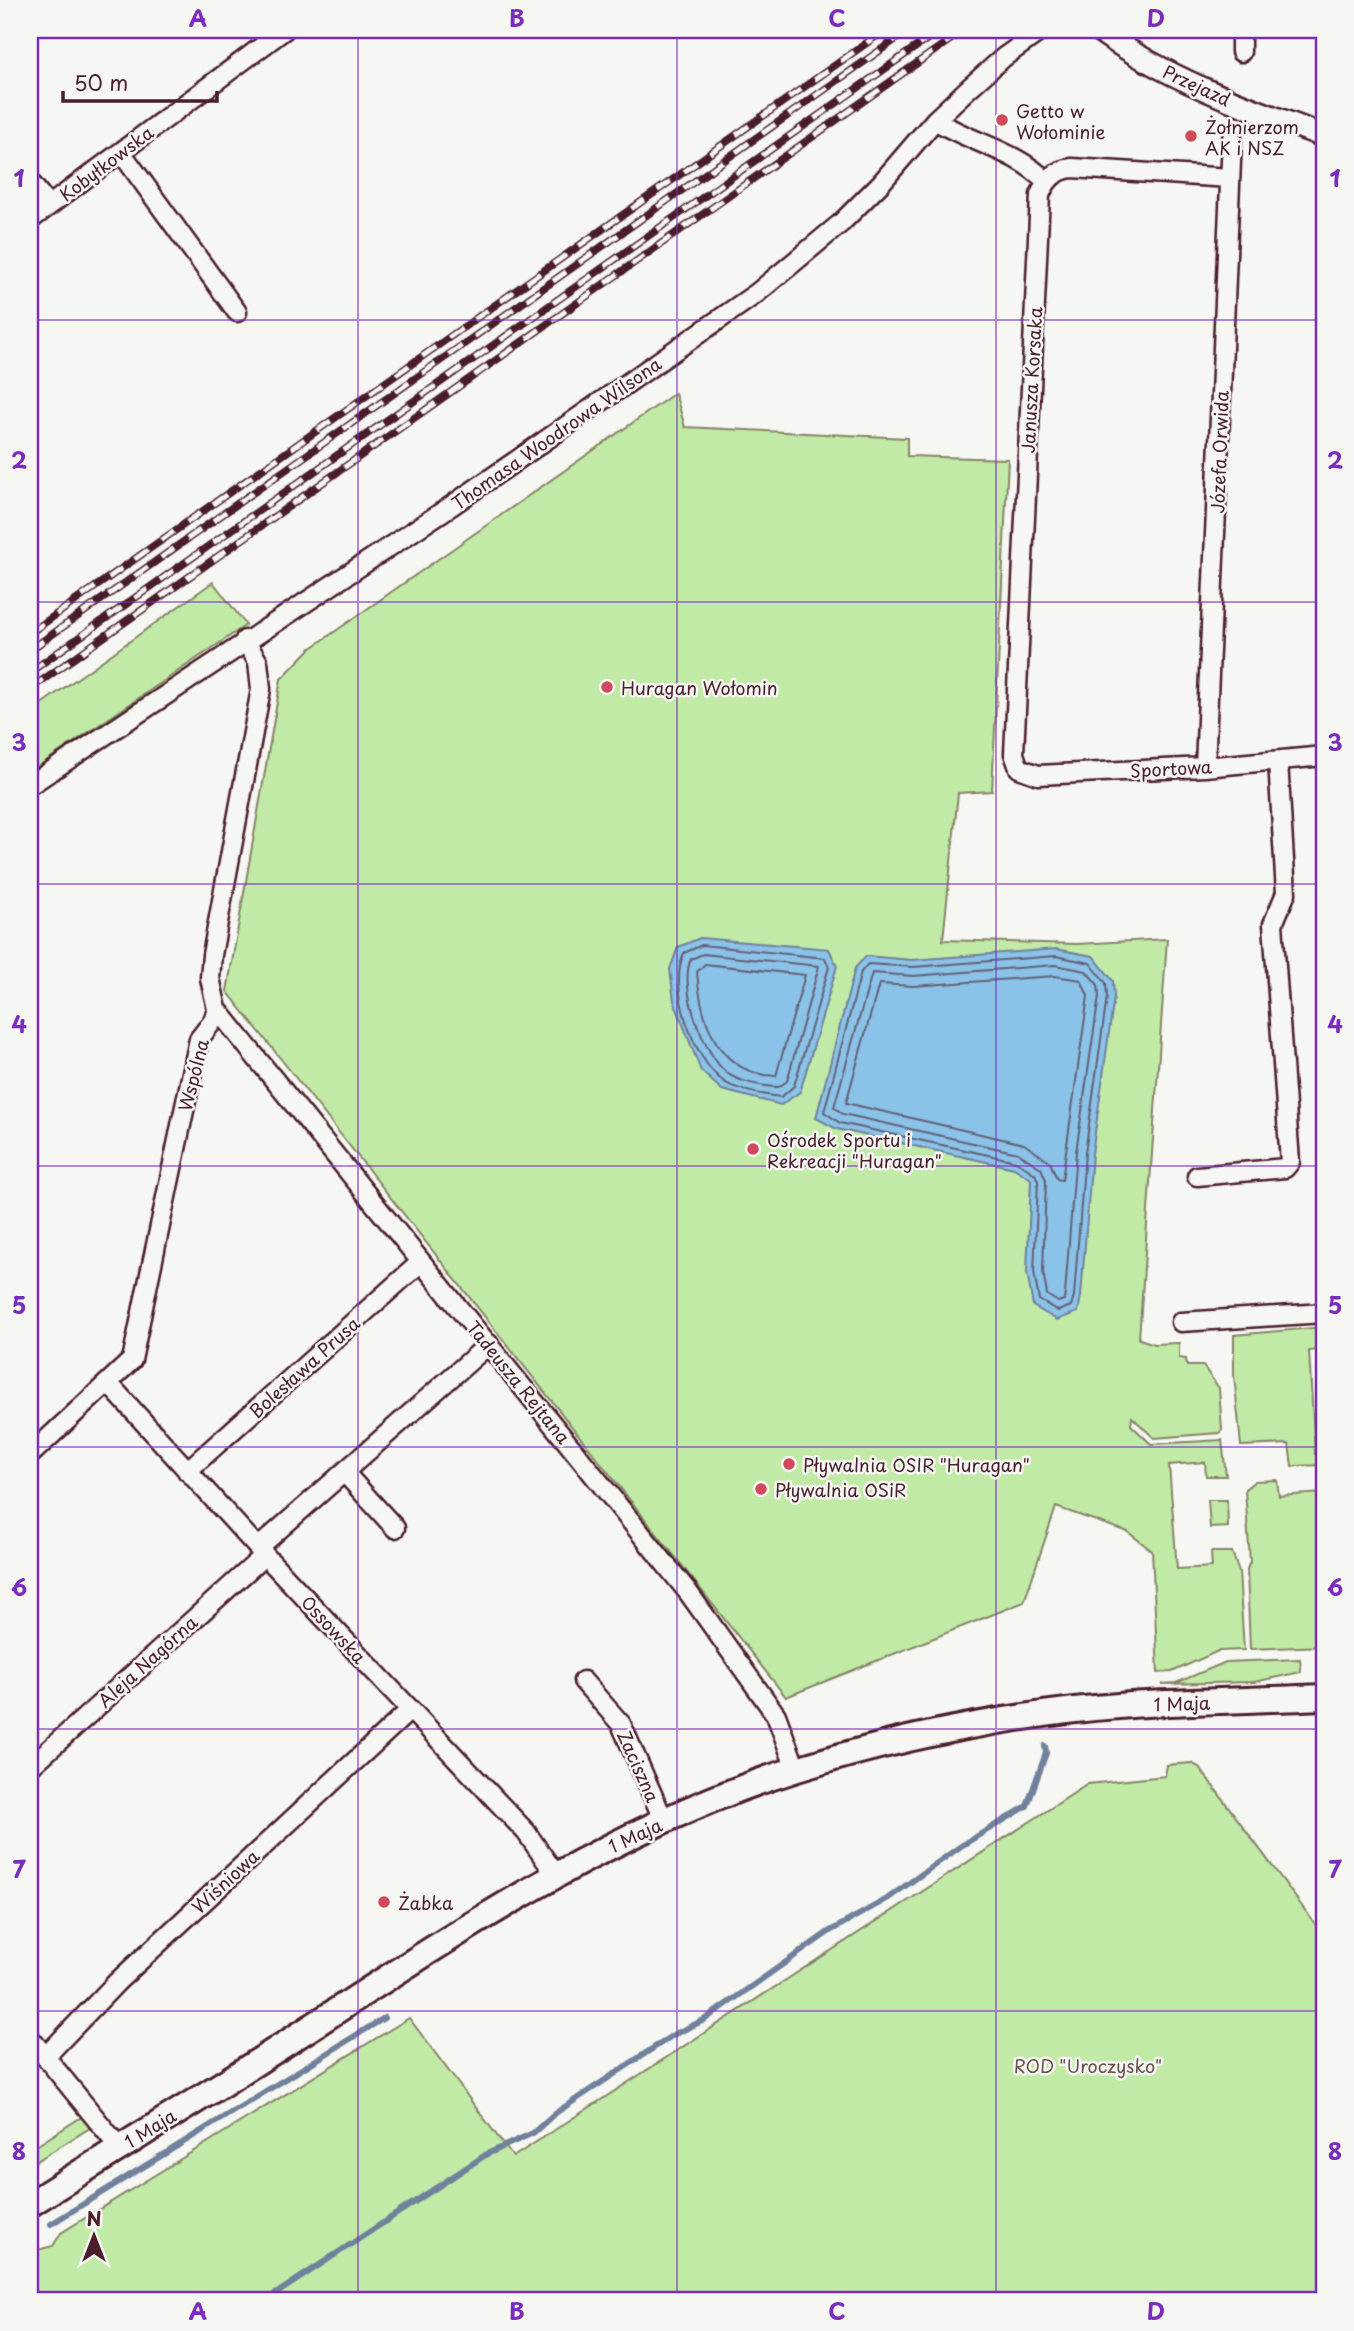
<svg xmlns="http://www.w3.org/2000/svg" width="1354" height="2331" viewBox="0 0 1354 2331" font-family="'Playpen Sans',sans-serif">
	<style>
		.green { fill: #c1eaa6; stroke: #868468; stroke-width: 2 }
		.water { fill: #8ac2e8; stroke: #70819c; stroke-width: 2 }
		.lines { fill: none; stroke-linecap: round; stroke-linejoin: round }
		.shore { stroke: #646077; stroke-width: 2 }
		.stream { stroke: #70819c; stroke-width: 6 }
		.minor-casing { stroke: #4a1f2b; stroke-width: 23 }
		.tertiary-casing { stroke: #4a1f2b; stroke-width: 26 }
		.secondary-casing { stroke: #4a1f2b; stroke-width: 30 }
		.minor { stroke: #f6f6f2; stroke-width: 18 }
		.tertiary { stroke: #f6f6f2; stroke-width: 21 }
		.secondary { stroke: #f6f6f2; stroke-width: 24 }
		.rail-casing { stroke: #4a1f2b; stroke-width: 8 }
		.rail { stroke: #f6f6f2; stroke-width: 5; stroke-dasharray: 16; stroke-linecap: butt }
		.grid { fill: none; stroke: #7b2cbf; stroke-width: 2; stroke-opacity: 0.55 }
		.poi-dot { fill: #d1495b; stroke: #f6f6f2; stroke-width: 2.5 }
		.labels { text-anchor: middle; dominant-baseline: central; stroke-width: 5; stroke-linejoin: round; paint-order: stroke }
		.street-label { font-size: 18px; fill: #4a1f2b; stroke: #f6f6f2 }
		.poi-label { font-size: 18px; fill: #4a1f2b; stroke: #f6f6f2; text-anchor: start }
		.park-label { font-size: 18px; fill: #68524a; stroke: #f6f6f2 }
		.neatline { fill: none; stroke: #7b2cbf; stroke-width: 2.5 }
		.grid-label { font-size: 23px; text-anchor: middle; font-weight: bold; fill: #7b2cbf }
	</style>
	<rect width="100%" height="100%" fill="#f6f6f2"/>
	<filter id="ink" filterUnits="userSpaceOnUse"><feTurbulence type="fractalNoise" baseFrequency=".0143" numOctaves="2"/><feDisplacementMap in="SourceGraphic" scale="14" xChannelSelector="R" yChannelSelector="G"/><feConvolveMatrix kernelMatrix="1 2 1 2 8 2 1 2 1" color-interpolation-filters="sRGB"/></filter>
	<g filter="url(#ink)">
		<!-- green -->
		<path class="green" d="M 675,393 L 685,427 L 907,438 L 907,456 L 1008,459 L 992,791 L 958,793 L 943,940 L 1077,944 L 1167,939 L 1139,1339 L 1155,1344 L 1179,1343 L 1179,1358 L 1186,1359 L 1187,1366 L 1203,1366 L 1219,1388 L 1222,1430 L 1219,1433 L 1154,1438 L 1132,1417 L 1131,1425 L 1151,1444 L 1222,1440 L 1226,1476 L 1206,1476 L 1205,1462 L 1169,1465 L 1177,1569 L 1212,1567 L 1211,1552 L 1232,1552 L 1239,1572 L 1244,1650 L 1218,1651 L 1172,1672 L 1158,1673 L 1152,1551 L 1128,1532 L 1056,1507 L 1024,1602 L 786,1697 L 227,991 L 281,679 L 310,649 Z
			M 213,582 L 246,625 L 30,772 L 30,712 Z
			M 1324,1327 L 1324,1349 L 1309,1351 L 1315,1454 L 1324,1454 L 1324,1465 L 1292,1466 L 1289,1444 L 1241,1446 L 1234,1375 L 1234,1335 Z
			M 1277,1480 L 1279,1496 L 1324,1493 L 1324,1646 L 1250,1649 L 1247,1569 L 1250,1562 L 1245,1489 L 1255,1481 Z
			M 1208,1500 L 1227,1500 L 1228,1527 L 1210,1528 Z
			M 1300,1659 L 1301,1672 L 1254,1682 L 1162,1684 L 1176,1683 L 1226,1662 Z
			M 1191,1763 L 1199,1767 L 1324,1936 L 1324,2301 L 30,2301 L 30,2252 L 53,2246 L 61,2233 L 409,2018 L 513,2157 L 1088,1784 L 1165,1776 L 1167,1765 Z
			M 83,2116 L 93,2126 L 30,2165 L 30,2150 Z"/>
		<!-- water -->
		<path class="water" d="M 700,938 L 829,949 L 837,966 L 800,1092 L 781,1105 L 722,1090 L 701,1071 L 674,1001 L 670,969 L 678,947 Z
			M 1056,949 L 1093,956 L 1113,981 L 1114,997 L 1092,1154 L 1081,1296 L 1078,1312 L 1057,1320 L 1033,1306 L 1027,1272 L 1031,1179 L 1014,1168 L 837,1129 L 816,1118 L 855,968 L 866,956 L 912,960 Z"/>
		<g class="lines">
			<!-- shore -->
			<path class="shore" d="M 702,945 L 825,958 L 829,967 L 794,1086 L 781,1097 C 765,1095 736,1091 723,1081 C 693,1059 668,987 684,953 Z
				M 703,954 L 819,966 L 787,1081 L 779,1087 C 765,1087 738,1082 727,1073 C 704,1055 678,987 691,959 Z
				M 1056,956 L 1090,963 L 1106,983 L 1107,997 L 1085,1153 L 1074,1296 L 1071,1306 L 1058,1311 L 1039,1300 L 1034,1272 L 1038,1181 L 1035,1174 L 1016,1161 L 840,1123 L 824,1112 L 861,972 L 868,964 L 913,967 Z
				M 705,964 L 805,975 L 776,1076 C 718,1074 701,1023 697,972 Z
				M 1055,965 L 1086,971 L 1098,985 L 1099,996 L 1076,1152 L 1065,1294 L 1064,1300 L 1058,1302 L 1047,1295 L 1043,1271 L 1046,1180 L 1041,1168 L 1018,1153 L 843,1114 L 834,1107 L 872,973 L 913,976 Z
				M 1055,976 L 1081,980 L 1088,996 L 1062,1180 L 1057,1179 L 1050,1162 L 1024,1144 L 846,1103 L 879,984 L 913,986 Z"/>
			<!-- stream -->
			<path class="stream" d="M 51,2224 L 384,2018
				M 265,2301 L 487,2154 L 533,2133 L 554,2114 L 673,2035 L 704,2020 L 830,1931 L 887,1899 L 961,1846 L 1027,1806 L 1046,1753 L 1045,1746"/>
			<!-- minor casing -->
			<g class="minor-casing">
				<path id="minor" d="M 1241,52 L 1241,30
					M 935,120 C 971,143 1015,150 1046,181
					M 121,152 L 237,312
					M 1230,178 L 1072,168 C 1055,170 1046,180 1040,195 L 1014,754 L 1019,768 L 1038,775 L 1205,767 L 1324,756
					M 30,182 L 49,206
					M 30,220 L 284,30
					M 1205,767 L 1232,138
					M 30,785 L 451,506 L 757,293 L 841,223 L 881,183 L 935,120 L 969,88 L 1004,57 L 1042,30
					M 217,1009 L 688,1592 L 776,1715 L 796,1769
					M 1197,1176 L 1285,1168 L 1290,1162 L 1273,924 L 1286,893 L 1278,761
					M 1181,1322 L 1324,1313
					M 109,1384 L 258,1548 L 526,1832 L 556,1875
					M 30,1455 L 132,1360 L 199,1039 L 213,1021 L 217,1009 L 210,978 L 212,955 L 261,689 L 258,662 L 245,640
					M 187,1471 L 421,1262
					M 344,1472 L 395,1528
					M 258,1548 L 489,1344
					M 583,1681 L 621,1724 L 664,1821
					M 30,1767 L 265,1555
					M 30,2038 L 119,2147
					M 45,2057 L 117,1982 L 410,1710"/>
			</g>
			<!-- tertiary casing -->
			<g class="tertiary-casing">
				<path id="tertiary" d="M 1098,30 C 1167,79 1245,107 1324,136"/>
			</g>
			<!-- secondary casing -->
			<g class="secondary-casing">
				<path id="secondary" d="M 30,2204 C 120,2147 212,2092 302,2033 C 458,1932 617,1825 797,1769 C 887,1741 981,1721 1075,1710 C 1158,1701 1241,1701 1324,1697"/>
			</g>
			<!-- minor -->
			<use href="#minor" class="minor"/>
			<!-- tertiary -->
			<use href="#tertiary" class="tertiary"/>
			<!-- secondary -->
			<use href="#secondary" class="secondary"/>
			<!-- rail casing -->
			<g class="rail-casing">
				<path id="rail" d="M 30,633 L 885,30
					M 30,650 L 909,30
					M 30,672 L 940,30
					M 30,689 L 964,30"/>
			</g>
			<!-- rail -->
			<use href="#rail" class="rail"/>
		</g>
	</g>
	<!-- grid -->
	<path class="grid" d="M 358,30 L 358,2301M 677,30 L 677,2301M 996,30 L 996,2301M 30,320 L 1324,320M 30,602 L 1324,602M 30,884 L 1324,884M 30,1166 L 1324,1166M 30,1447 L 1324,1447M 30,1729 L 1324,1729M 30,2011 L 1324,2011"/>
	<!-- markers -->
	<g class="poi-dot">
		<circle cx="1002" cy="120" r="7"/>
		<circle cx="1191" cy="136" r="7"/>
		<circle cx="607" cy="687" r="7"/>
		<circle cx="753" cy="1149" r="7"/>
		<circle cx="789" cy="1464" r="7"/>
		<circle cx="761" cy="1489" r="7"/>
		<circle cx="384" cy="1902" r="7"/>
	</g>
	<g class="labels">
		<!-- street labels -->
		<g class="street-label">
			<text transform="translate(1197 85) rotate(25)">Przejazd</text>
			<text transform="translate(106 163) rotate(-37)">Kobyłkowska</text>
			<text transform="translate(1031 380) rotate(-87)">Janusza Korsaka</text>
			<text transform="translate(556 433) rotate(-35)">Thomasa Woodrowa Wilsona</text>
			<text transform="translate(1219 452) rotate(-88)">Józefa Orwida</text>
			<text transform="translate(1171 768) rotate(-3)">Sportowa</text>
			<text transform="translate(193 1075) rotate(-76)">Wspólna</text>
			<text transform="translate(304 1367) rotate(-42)">Bolesława Prusa</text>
			<text transform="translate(519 1382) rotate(51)">Tadeusza Rejtana</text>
			<text transform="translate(334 1629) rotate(47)">Ossowska</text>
			<text transform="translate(147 1661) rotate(-42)">Aleja Nagórna</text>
			<text transform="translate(1182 1703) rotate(-2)">1 Maja</text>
			<text transform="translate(639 1766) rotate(66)">Zaciszna</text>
			<text transform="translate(635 1835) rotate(-25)">1 Maja</text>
			<text transform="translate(225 1881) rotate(-43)">Wiśniowa</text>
			<text transform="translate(150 2128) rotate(-32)">1 Maja</text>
		</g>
		<!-- poi labels -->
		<g class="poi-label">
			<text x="1016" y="110">Getto w<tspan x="1016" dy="21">Wołominie</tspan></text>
			<text x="1205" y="126">Żołnierzom<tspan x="1205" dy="21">AK i NSZ</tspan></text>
			<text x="621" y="687">Huragan Wołomin</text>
			<text x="767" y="1139">Ośrodek Sportu i<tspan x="767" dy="21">Rekreacji "Huragan"</tspan></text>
			<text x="803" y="1464">Pływalnia OSIR "Huragan"</text>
			<text x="775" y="1489">Pływalnia OSiR</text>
			<text x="398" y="1902">Żabka</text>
		</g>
		<!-- park labels -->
		<g class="park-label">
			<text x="1088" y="2065">ROD "Uroczysko"</text>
		</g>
	</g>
	<!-- margin -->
	<rect width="1354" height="2331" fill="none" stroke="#f6f6f2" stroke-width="77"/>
	<!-- north arrow -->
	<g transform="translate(94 2236)" stroke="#f6f6f2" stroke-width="5" paint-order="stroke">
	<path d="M0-5L12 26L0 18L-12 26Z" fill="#4a1f2b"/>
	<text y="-10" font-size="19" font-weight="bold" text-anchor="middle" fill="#4a1f2b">N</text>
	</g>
	<!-- scale -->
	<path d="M63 91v10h154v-10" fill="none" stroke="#4a1f2b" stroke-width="3.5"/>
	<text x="74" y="91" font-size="21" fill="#4a1f2b" stroke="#f6f6f2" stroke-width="5" paint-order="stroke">50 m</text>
	<rect x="38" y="38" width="1278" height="2254" class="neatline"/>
	<g class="grid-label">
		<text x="198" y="27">A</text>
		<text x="517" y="27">B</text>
		<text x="837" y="27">C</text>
		<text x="1156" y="27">D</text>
		<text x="19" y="187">1</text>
		<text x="1335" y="187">1</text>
		<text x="19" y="469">2</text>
		<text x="1335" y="469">2</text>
		<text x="19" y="751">3</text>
		<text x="1335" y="751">3</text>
		<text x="19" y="1033">4</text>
		<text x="1335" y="1033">4</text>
		<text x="19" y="1314">5</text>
		<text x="1335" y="1314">5</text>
		<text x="19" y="1596">6</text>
		<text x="1335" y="1596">6</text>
		<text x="19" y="1878">7</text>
		<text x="1335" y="1878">7</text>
		<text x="19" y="2160">8</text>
		<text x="1335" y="2160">8</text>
		<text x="198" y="2320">A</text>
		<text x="517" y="2320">B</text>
		<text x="837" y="2320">C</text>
		<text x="1156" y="2320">D</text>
	</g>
</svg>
